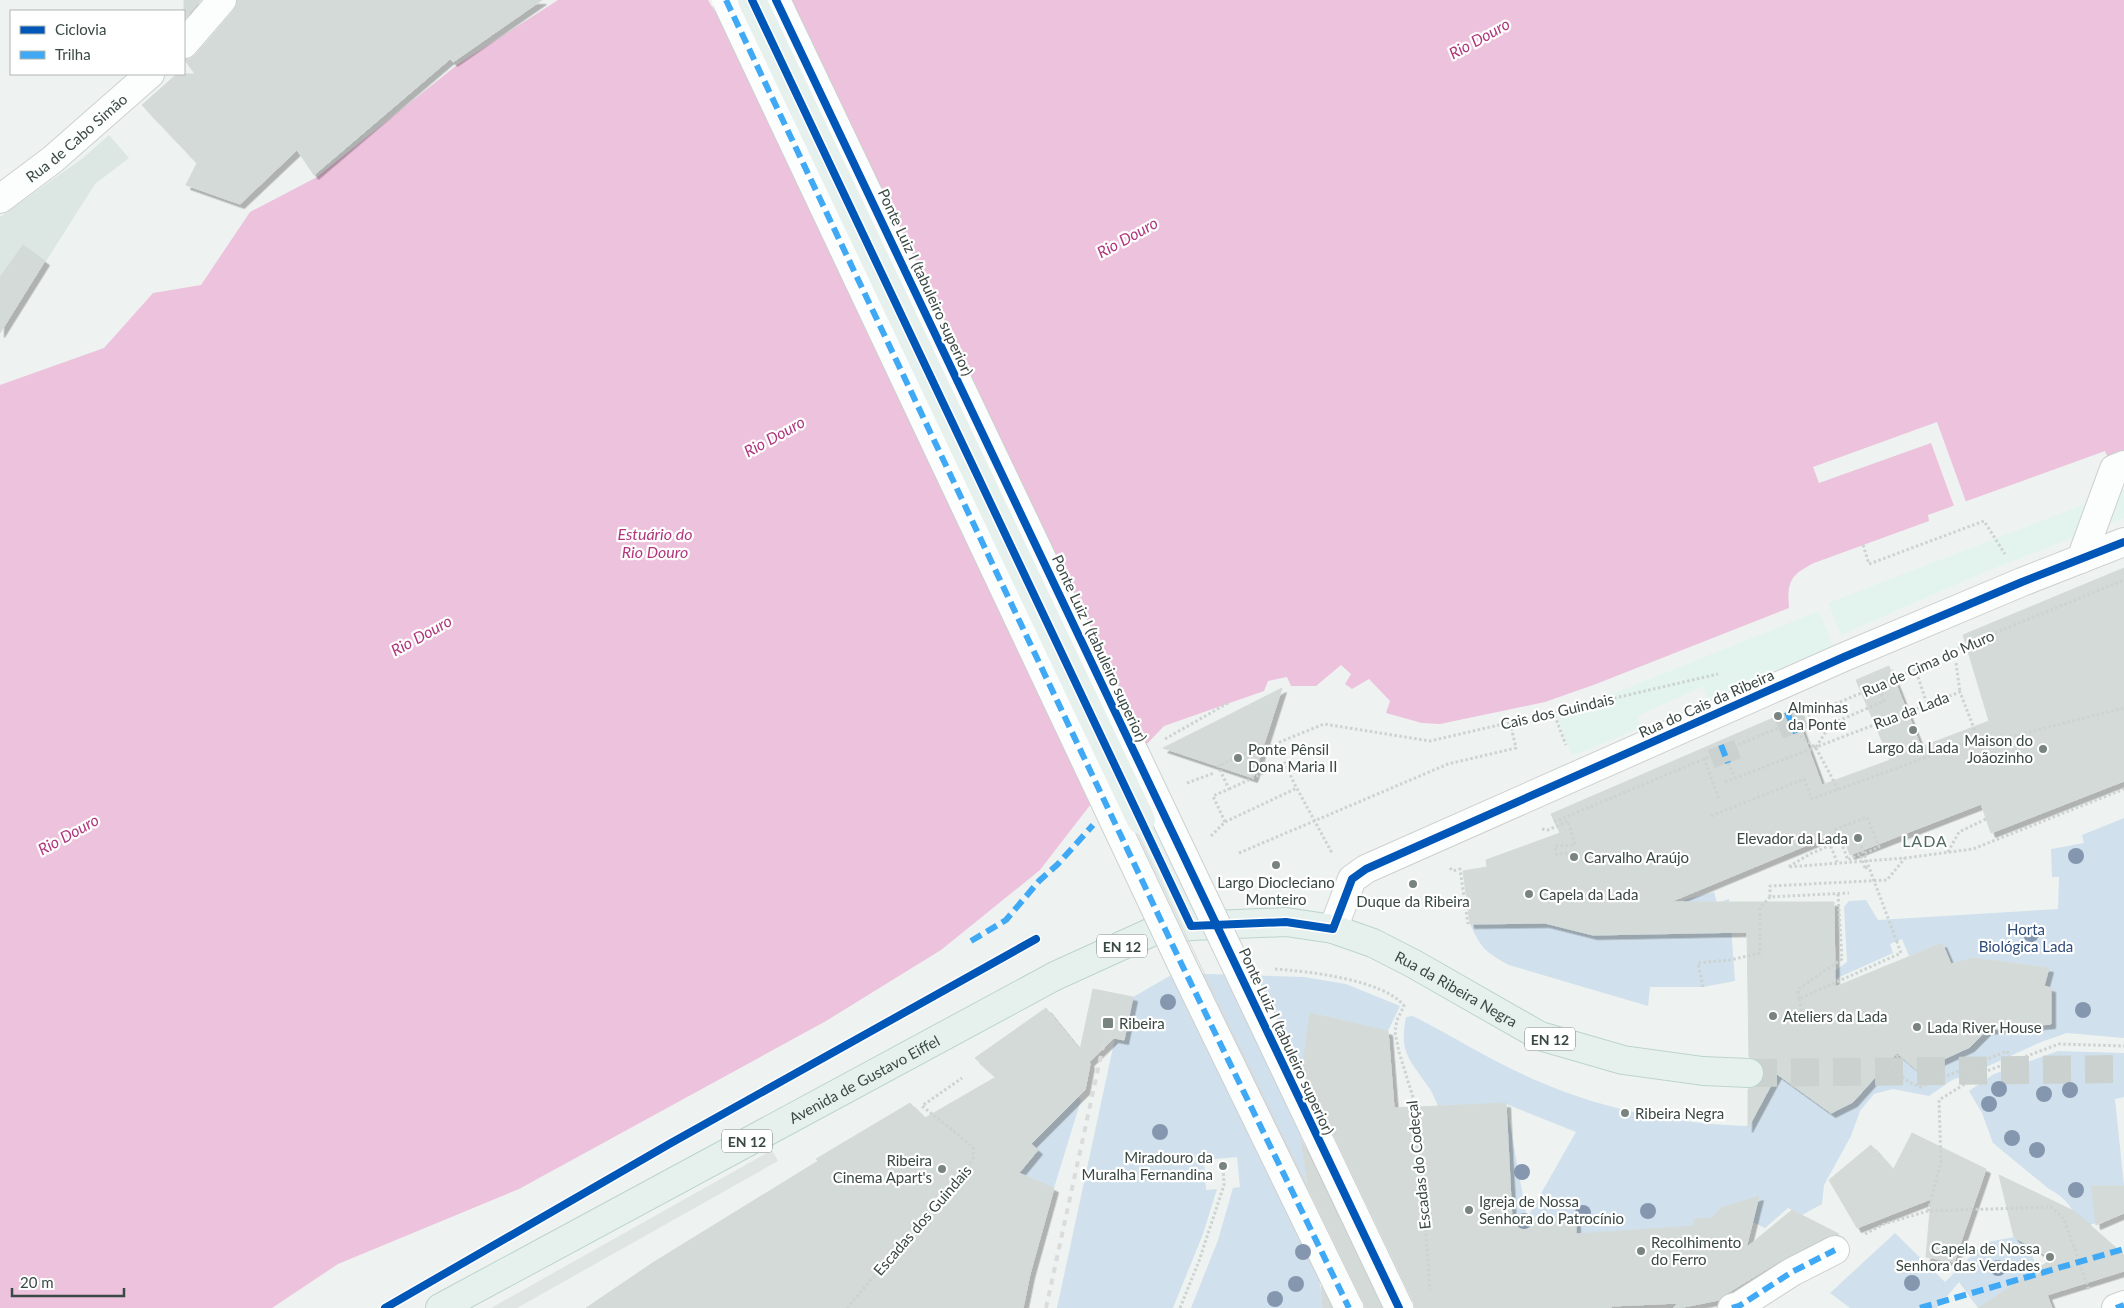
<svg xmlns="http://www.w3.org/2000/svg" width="2124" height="1308" viewBox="0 0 2124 1308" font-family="Lato,sans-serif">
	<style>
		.residential { fill: #dce7e3 }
		.commercial { fill: #e2f4ed }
		.green { fill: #d0e0ec; fill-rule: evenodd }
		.parking { fill: #dfe5e2 }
		.water { fill: #edc2dc }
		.pier { fill: #eef3f1 }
		.building { fill: #d3dad7; stroke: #d4dbd8; filter: url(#shadow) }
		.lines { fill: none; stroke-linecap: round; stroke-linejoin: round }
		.minor-tunnel { stroke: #cad1ce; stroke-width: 28; stroke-dasharray: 28 14; stroke-linecap: butt }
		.major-tunnel { stroke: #cad1ce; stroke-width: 28; stroke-dasharray: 28 14; stroke-linecap: butt }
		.minor-casing { stroke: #ccd1cf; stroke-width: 30 }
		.major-casing { stroke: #bcd4cd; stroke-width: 30 }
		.path { stroke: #ccd3d1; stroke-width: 3; stroke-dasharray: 2.5 2.5; stroke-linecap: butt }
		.minor { stroke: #fcfdfd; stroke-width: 28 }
		.major { stroke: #e6f1ee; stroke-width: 28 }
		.tram { stroke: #dadbdb; stroke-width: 1 }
		.rail { stroke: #dadbdb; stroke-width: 4; stroke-dasharray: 6 6; stroke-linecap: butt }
		.minor-bridge-casing { stroke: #ccd1cf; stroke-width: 30; stroke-linecap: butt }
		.major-bridge-casing { stroke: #bcd4cd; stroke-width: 30; stroke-linecap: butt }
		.path-bridge { stroke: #ccd3d1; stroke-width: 3; stroke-dasharray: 2.5 2.5; stroke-linecap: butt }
		.minor-bridge { stroke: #fcfdfd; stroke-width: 28 }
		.major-bridge { stroke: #e6f1ee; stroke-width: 28 }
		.quiet { stroke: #3fa9f5; stroke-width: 6; stroke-dasharray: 12 6; stroke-linecap: butt }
		.cycleway-casing { stroke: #fff; stroke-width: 11 }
		.cycleway { stroke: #0057b8; stroke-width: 8 }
		.tree { fill: #8597af }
		.poi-dot { fill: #798480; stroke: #fff; stroke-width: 2 }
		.labels { text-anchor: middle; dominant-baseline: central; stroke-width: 4.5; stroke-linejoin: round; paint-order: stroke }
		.shield { fill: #fff; stroke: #75807b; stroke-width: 1 }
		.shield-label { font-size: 14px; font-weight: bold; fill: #3a4943 }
		.street-label { font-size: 15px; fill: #3a4943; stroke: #fff }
		.poi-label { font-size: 15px; fill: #3a4943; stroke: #fff; text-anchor: start }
		.park-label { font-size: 15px; fill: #2f4b79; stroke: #fff }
		.water-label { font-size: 16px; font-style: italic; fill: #b1377d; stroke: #fff }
		.neighbourhood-label { font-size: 16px; letter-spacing: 1px; fill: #516c61; stroke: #fff }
	</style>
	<defs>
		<filter id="shadow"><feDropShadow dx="4.5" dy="4.5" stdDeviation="0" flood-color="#0004"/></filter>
	</defs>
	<rect width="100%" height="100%" fill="#eef3f1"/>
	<!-- residential -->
	<path class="residential" d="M 109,135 L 129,158 L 95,184 L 10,318 L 0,321 L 0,217 L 83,158 Z"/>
	<!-- commercial -->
	<path class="commercial" d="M 2124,489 L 2124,518 L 1982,573 L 1841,635 L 1828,603 Z
		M 1819,611 L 1833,646 L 1708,699 L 1702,687 L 1637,716 L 1642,727 L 1572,756 L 1557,716 Z"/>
	<!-- green -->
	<path class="green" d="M 2124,818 L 2124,1038 L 2067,1033 L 2041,1042 L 1975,1072 L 1952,1080 L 1929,1096 L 1893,1089 L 1874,1094 L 1860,1111 L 1851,1136 L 1824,1185 L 1822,1204 L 1802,1215 L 1788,1208 L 1765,1228 L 1753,1222 L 1758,1201 C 1733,1202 1721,1205 1706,1225 L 1502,1256 L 1488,1104 L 1438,1106 C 1435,1099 1432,1091 1427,1085 C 1409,1058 1399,1053 1406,1017 L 1413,1016 C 1456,1038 1500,1066 1545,1084 C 1609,1111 1680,1124 1749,1126 L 1802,1027 L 1827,1035 L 1796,1088 L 1833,1114 L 1852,1091 L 1897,1053 L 1918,1071 C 1934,1063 1979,1048 1981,1030 L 2051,1024 L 2051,988 L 2044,986 L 2049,968 L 1972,958 L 1951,964 L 1942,943 L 1909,956 L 1902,939 L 1890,944 L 1893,953 L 1804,993 L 1847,962 L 1844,907 L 1849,901 L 1866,900 L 1878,920 L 2058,909 L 2059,877 L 2052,877 L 2051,849 L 2084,843 L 2082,835 ZM 1506,1104 L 1576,1132 L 1527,1218 Z
		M 1714,892 L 1717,903 L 1729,899 L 1735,981 L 1703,987 L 1650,987 L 1648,1006 L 1509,965 C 1485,952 1481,948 1470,924 L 1544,923 L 1595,935 L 1692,932 L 1684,900 Z
		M 1175,973 L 1304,977 L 1346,984 L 1400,1006 L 1388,1031 L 1310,1013 L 1305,1048 L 1312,1064 L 1291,1061 L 1323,1308 L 1191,1308 L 1218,1240 L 1233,1188 L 1240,1187 L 1237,1157 L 1204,1160 L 1206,1190 L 1217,1189 L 1203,1234 L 1173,1308 L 1057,1308 L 1115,1038 L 1124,1040 L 1133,997 Z
		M 2058,1051 L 2124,1053 L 2124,1097 L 2115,1099 L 2124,1186 L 2092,1186 L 2096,1223 L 2081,1228 C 2076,1211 2065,1197 2049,1189 L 1993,1143 L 1982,1113 L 1969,1091 L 1994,1074 Z
		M 1078,1097 L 1081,1100 L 1054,1188 L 1019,1173 L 1038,1150 L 1031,1144 Z
		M 1895,1233 L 1945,1282 L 1980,1247 L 1988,1242 L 2014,1237 L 2029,1246 L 2037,1269 L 1978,1308 L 1959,1282 L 1937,1308 L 1850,1308 L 1830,1293 Z"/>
	<!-- parking -->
	<path class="parking" d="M 772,1150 L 778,1161 L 517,1308 L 491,1308 Z"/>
	<!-- water -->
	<path class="water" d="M 558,0 L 708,0 L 715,12 L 742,0 L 2124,0 L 2124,483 L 2120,485 L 2105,451 L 1928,515 L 1929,521 L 1814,563 C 1790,575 1787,582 1789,608 L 1596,684 L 1545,702 L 1440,724 L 1422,723 L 1386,713 L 1390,701 L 1369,679 L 1352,689 L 1345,684 L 1351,674 L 1341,665 L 1316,686 L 1291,686 L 1287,677 L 1268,681 L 1264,691 L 1164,726 L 1094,800 L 1040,870 L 941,950 L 826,1021 L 519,1189 L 338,1264 L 272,1308 L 0,1308 L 0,385 L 104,348 L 153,293 L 201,285 L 250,212 L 317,177 L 457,65 Z"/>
	<!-- pier -->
	<path class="pier" d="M 1937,422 L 1966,502 L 1954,506 L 1931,443 L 1819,483 L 1813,467 Z"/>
	<!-- building -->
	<path class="building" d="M 184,0 L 201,0 L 184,20 Z
		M 237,0 L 542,0 L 453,62 L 450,59 L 314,175 L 297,150 L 240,204 L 186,185 L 197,163 L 142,105 L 177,74 L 195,74 L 184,59 L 190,59 L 196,54 L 234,10 Z
		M 23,245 L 45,261 L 0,333 L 0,277 Z
		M 2124,568 L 2124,781 L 1991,833 L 1981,804 L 1850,855 L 1841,831 L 1670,902 L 1834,902 L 1835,987 L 1942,943 L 1951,964 L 1972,958 L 2049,968 L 2044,986 L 2051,988 L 2051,1024 L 1987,1030 L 1970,1047 L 1918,1071 L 1897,1053 L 1853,1102 L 1831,1113 L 1777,1074 L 1748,1128 L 1748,1089 L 1756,1087 L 1762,1082 L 1765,1073 L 1763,1066 L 1758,1060 L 1749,1057 L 1747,932 L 1593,935 L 1545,923 L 1470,924 L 1463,871 L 1487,867 L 1486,860 L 1560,833 L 1551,814 L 1794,709 L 1822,785 L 1890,760 L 1856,680 L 1889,666 L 1921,747 L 1989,721 L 1963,635 Z
		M 1282,688 L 1253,778 L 1163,748 L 1223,718 Z
		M 1093,989 L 1133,997 L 1124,1040 L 1114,1038 L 1089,1062 L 1090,1064 L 1085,1090 L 1031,1144 L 1038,1150 L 1019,1173 L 1054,1188 L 1030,1274 L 1023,1308 L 586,1308 L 654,1262 L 818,1161 L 816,1159 L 910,1103 L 925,1118 L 996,1077 L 975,1058 L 1046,1008 L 1080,1050 Z
		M 1310,1013 L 1388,1031 L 1394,1108 L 1506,1103 L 1512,1220 L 1576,1216 L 1576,1234 L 1694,1226 L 1694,1219 L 1711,1218 L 1721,1208 L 1759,1196 L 1746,1248 L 1792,1210 L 1839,1234 L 1828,1236 L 1785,1258 L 1721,1297 L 1719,1300 L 1678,1308 L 1673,1308 L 1678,1303 L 1611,1306 L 1611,1308 L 1414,1308 L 1413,1301 L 1299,1062 L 1303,1063 Z
		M 1912,1133 L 1986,1169 L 1954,1262 L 1926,1257 L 1931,1199 L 1857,1228 L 1829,1180 L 1871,1145 L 1893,1170 Z
		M 1301,1139 L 1382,1308 L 1364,1308 L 1363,1301 L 1308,1188 Z
		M 1999,1175 L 2074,1211 L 2124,1255 L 2124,1271 L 2047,1295 L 2052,1308 L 1978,1308 L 2052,1259 L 2014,1237 Z
		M 2091,1186 L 2124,1186 L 2124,1213 L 2096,1225 Z
		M 1321,1286 L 1332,1308 L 1323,1308 Z"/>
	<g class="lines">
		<!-- minor-tunnel -->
		<path class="minor-tunnel" d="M 1787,712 L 1796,733
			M 1721,745 L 1728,763"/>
		<!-- major-tunnel -->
		<path class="major-tunnel" d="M 1749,1073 L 2124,1069"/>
		<!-- minor casing -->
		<g class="minor-casing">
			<g id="minor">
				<path d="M 184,44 L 222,0"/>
				<path id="s1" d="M 0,199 L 52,160 L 150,74"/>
				<path d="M 2081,559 L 2114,469 L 2124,465"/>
				<path d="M 1333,929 L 1352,879 L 1366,869 L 1844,657 L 2022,582 L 2124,542"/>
				<path d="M 1732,1308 L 1739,1306 L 1792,1272 L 1835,1250"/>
				<path d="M 2116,1308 L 2124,1305"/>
			</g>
		</g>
		<!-- major casing -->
		<g class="major-casing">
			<g id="major">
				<path d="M 1141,820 L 1191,926"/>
				<path id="s2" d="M 440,1308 L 1055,976 L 1156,930 L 1191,926 L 1286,922 L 1333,929 L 1373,943 L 1414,964 L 1540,1036 L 1623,1060 L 1703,1071 L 1749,1073"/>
			</g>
		</g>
		<!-- path -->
		<path class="path" d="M 1863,545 L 1869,564 L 1984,521 L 2005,554
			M 1956,663 L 1960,692
			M 1918,677 L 1927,704
			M 1553,711 L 1566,745
			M 1796,733 L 1816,748 L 1838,789
			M 1165,739 L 1228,703
			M 1816,747 L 1831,724 L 1884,701 L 1878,686
			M 1265,748 L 1324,724 L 1430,741 L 1718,674
			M 1704,758 L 1719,800
			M 1728,763 L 1735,777
			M 1725,782 L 1960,692 L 1983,752
			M 1187,783 L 1214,773
			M 1229,789 L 1285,763 L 1294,783 L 1332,853
			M 1711,816 L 1804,779 L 1812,799 L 1979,738 L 2005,738 L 2124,708
			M 1225,822 L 1213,796 L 1229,789 L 1218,766 L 1252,750
			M 1542,829 L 1548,830 L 1568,821 L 1575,845 L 1555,846 L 1556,854 L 1580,852
			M 1211,836 L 1225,822 L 1297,788
			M 1827,837 L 1837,862
			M 1831,845 L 1810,854 L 1788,867 L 1905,858 L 1973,849 L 2124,789
			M 1948,852 L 1959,832 L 1986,819
			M 1239,853 L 1448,764 L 1516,748 L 1510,722
			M 1450,868 L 1453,871 L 1460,869 L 1468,924
			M 1865,868 L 1869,867
			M 1838,894 L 1842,959 L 1801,987 L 1798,990 L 1799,999 L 1901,953 L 1897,942
			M 1770,897 L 1770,886 L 1887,880 L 1905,858
			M 1275,969 C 1307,971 1385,980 1404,1006 L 1397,1020 L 1395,1032 L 1399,1052 L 1416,1107 L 1430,1290
			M 1703,987 L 1698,963 L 1730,960 L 1760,953 L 1760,908 L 1770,897 L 1849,893
			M 1799,999 L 1803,1015
			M 1898,1055 L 1890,1067 L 1909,1082 L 1920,1087 L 2007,1051 L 2011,1061
			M 1928,1211 L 1941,1162 L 1939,1100 L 1984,1072 L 2059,1044 L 2124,1046
			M 1865,1234 L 1884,1224 L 1928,1211 L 2051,1207 L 2064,1219 L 2089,1290
			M 847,1308 L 972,1161 L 974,1156 L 973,1147 L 922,1106 L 962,1078
			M 1180,1308 L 1199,1261 L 1224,1185 L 1223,1166"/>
		<!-- minor -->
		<use href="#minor" class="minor"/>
		<!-- major -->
		<use href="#major" class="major"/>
		<!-- tram -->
		<path class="tram" d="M 742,0 L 1205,975 L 1366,1308
			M 763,0 L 1387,1308"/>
		<!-- rail -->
		<path class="rail" d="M 1046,1308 L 1105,1037"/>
		<!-- minor-bridge casing -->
		<g class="minor-bridge-casing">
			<path id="minor-bridge" d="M 726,0 L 1182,965 L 1349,1308
				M 776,0 L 1399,1308"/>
		</g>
		<!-- major-bridge casing -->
		<g class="major-bridge-casing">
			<path id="major-bridge" d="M 752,0 L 1141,820"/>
		</g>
		<!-- path-bridge -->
		<path class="path-bridge" d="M 1554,822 L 1878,686 L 1945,656 L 1965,645 L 2124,580
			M 1861,846 L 1897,942
			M 1862,851 L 1863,854 L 1879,847 L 1867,817 L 1836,829 L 1848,860 L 1860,854 L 1865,868"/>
		<!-- minor-bridge -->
		<use href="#minor-bridge" class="minor-bridge"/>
		<!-- major-bridge -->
		<use href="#major-bridge" class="major-bridge"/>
		<!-- quiet -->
		<path class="quiet" d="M 726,0 L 1182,965 L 1349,1308
			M 1787,712 L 1796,733
			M 1721,745 L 1728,763
			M 971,941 L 1006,920 L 1039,881 L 1058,864 L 1093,825
			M 1732,1308 L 1739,1306 L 1792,1272 L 1835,1250
			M 1920,1308 L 2124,1249
			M 2116,1308 L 2124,1305"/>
		<!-- cycleway casing -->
		<g class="cycleway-casing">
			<path id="cycleway" d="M 752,0 L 1191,926 L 1286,922 L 1333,929 L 1352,879 L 1366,869 L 1844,657 L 2022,582 L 2124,542
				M 776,0 L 1399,1308
				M 385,1308 L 671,1143 L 1036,939"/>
		</g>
		<!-- cycleway -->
		<use href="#cycleway" class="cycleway"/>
	</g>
	<!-- trees -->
	<g class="tree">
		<circle cx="2076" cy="856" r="8"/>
		<circle cx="2031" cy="934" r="8"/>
		<circle cx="1168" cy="1002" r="8"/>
		<circle cx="2083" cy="1010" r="8"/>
		<circle cx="1999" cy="1089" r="8"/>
		<circle cx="2070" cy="1090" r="8"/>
		<circle cx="2044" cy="1094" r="8"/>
		<circle cx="1989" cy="1104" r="8"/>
		<circle cx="1160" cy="1132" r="8"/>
		<circle cx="2012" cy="1138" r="8"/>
		<circle cx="2037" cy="1150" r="8"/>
		<circle cx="1522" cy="1172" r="8"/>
		<circle cx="2076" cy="1190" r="8"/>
		<circle cx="1648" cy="1211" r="8"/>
		<circle cx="1583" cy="1213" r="8"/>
		<circle cx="1524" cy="1221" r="8"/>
		<circle cx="1303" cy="1252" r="8"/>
		<circle cx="1998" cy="1268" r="8"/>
		<circle cx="1912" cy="1283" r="8"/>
		<circle cx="1296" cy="1284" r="8"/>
		<circle cx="1275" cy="1299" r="8"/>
	</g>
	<!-- markers -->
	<g class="poi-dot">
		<circle cx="1778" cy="716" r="5"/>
		<circle cx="1913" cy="730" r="5"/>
		<circle cx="2043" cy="749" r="5"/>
		<circle cx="1238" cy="758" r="5"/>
		<circle cx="1858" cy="838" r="5"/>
		<circle cx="1574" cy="857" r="5"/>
		<circle cx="1276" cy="865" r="5"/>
		<circle cx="1413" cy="884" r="5"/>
		<circle cx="1529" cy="894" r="5"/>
		<circle cx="1773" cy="1016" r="5"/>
		<rect x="1102" y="1017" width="12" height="12" rx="2.5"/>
		<circle cx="1917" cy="1027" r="5"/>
		<circle cx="1625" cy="1113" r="5"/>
		<circle cx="1223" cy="1166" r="5"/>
		<circle cx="942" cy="1169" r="5"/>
		<circle cx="1469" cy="1210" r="5"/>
		<circle cx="1641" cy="1251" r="5"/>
		<circle cx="2050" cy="1257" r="5"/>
	</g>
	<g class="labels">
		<!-- shield labels -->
		<g class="shield">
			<rect x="1097" y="934.5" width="50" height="23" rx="4"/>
			<rect x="1525" y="1027.5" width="50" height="23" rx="4"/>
			<rect x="722" y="1129.5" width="50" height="23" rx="4"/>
		</g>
		<g class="shield-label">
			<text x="1122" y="946">EN 12</text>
			<text x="1550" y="1039">EN 12</text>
			<text x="747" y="1141">EN 12</text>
		</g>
		<!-- street labels -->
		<g class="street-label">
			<text stroke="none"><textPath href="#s1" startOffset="98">Rua de Cabo Simão</textPath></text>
			<text transform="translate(926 282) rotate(65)">Ponte Luiz I (tabuleiro superior)</text>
			<text transform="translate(1100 648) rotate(65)">Ponte Luiz I (tabuleiro superior)</text>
			<text transform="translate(1928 663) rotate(-24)">Rua de Cima do Muro</text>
			<text transform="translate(1706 703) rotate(-24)">Rua do Cais da Ribeira</text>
			<text transform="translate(1911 710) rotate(-21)">Rua da Lada</text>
			<text transform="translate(1557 711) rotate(-13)">Cais dos Guindais</text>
			<text stroke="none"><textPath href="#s2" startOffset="1125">Rua da Ribeira Negra</textPath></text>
			<text transform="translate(1287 1041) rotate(65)">Ponte Luiz I (tabuleiro superior)</text>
			<text stroke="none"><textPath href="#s2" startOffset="482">Avenida de Gustavo Eiffel</textPath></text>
			<text transform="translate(1418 1165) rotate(-96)">Escadas do Codeçal</text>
			<text transform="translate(922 1220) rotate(-49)">Escadas dos Guindais</text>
		</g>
		<!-- poi labels -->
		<g class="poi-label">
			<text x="1788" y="707">Alminhas<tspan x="1788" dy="17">da Ponte</tspan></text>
			<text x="2033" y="740" text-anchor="end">Maison do<tspan x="2033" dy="17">Joãozinho</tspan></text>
			<text x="1913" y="747" text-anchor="middle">Largo da Lada</text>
			<text x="1248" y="749">Ponte Pênsil<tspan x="1248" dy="17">Dona Maria II</tspan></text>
			<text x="1848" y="838" text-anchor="end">Elevador da Lada</text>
			<text x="1584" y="857">Carvalho Araújo</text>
			<text x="1276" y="882" text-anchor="middle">Largo Diocleciano<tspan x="1276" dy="17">Monteiro</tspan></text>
			<text x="1539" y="894">Capela da Lada</text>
			<text x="1413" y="901" text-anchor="middle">Duque da Ribeira</text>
			<text x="1783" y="1016">Ateliers da Lada</text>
			<text x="1119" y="1023">Ribeira</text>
			<text x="1927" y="1027">Lada River House</text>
			<text x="1635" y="1113">Ribeira Negra</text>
			<text x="1213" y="1157" text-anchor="end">Miradouro da<tspan x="1213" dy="17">Muralha Fernandina</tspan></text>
			<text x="932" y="1160" text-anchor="end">Ribeira<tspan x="932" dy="17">Cinema Apart's</tspan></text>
			<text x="1479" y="1201">Igreja de Nossa<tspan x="1479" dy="17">Senhora do Patrocínio</tspan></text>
			<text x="1651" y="1242">Recolhimento<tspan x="1651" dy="17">do Ferro</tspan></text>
			<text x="2040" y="1248" text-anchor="end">Capela de Nossa<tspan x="2040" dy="17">Senhora das Verdades</tspan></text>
		</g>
		<!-- park labels -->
		<g class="park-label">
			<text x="2026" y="929">Horta<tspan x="2026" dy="17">Biológica Lada</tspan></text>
		</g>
		<!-- water labels -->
		<g class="water-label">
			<text transform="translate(1479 38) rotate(-29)">Rio Douro</text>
			<text transform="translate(1127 237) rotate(-29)">Rio Douro</text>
			<text transform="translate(774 436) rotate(-29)">Rio Douro</text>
			<text x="655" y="533">Estuário do<tspan x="655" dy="18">Rio Douro</tspan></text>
			<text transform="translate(421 635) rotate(-29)">Rio Douro</text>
			<text transform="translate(68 834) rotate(-29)">Rio Douro</text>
		</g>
		<!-- neighbourhood labels -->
		<g class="neighbourhood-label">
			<text x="1925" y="840">LADA</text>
		</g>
	</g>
	<!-- legend -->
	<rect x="10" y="10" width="175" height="65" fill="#ffffff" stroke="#b0b6b4"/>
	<rect x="20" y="26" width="25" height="8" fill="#0057b8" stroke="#b0b6b4"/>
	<text x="55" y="35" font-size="15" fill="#3a4943">Ciclovia</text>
	<rect x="20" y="51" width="25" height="8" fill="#3fa9f5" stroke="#b0b6b4"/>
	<text x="55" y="60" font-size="15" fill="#3a4943">Trilha</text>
	<!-- scale -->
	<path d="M12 1288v8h112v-8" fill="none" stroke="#3a4943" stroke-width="2.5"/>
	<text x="20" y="1288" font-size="15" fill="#3a4943" stroke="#ffffff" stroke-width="4" paint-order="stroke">20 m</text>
</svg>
